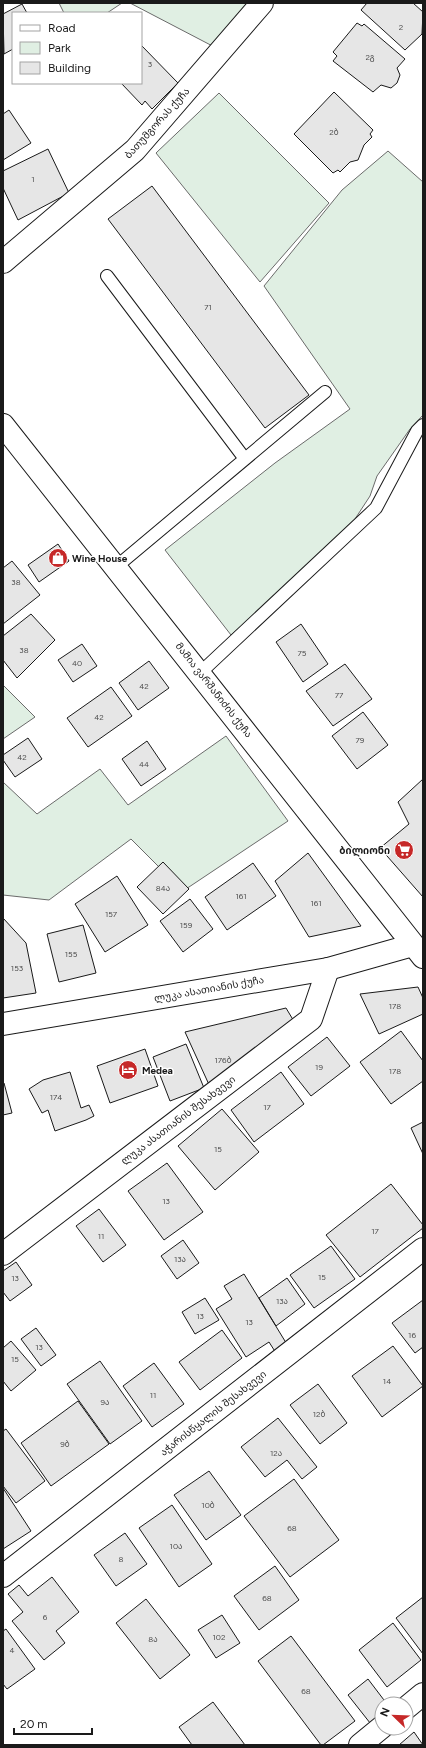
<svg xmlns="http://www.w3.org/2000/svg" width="426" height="1748" viewBox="0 0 426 1748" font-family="Figtree,'Noto Sans Georgian',sans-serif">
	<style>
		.green { fill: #e0efe3; stroke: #6a6a6a }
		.building { fill: #e6e6e6; stroke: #1a1a1a }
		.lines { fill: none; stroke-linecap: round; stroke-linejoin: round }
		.lane-casing { stroke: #1a1a1a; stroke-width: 14 }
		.street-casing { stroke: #1a1a1a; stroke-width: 24 }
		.secondary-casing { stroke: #1a1a1a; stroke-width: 24 }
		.lane { stroke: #fff; stroke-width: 12 }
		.street { stroke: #fff; stroke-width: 22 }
		.secondary { stroke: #fff; stroke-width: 22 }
		.labels { text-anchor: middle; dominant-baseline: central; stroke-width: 3; stroke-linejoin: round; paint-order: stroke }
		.number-label { font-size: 8px; fill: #4d4d4d }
		.street-label { font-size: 10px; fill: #1a1a1a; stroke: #fff }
		.poi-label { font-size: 10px; font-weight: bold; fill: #1a1a1a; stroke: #fff; text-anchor: start }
	</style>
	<rect width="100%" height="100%" fill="#fff"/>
	<!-- green -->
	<path class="green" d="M 59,3 L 122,3 L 107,13 L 64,13 Z
		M 130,3 L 265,3 L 224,52 Z
		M 219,93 L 329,203 L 260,282 L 156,153 Z
		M 388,151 L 423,182 L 423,415 L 410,429 L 377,476 L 370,496 L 340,542 L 231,635 L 165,550 L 275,463 L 350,409 L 264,286 L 342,190 Z
		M 3,685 L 35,717 L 3,739 Z
		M 226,736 L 288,821 L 183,891 L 131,839 L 49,900 L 3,895 L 3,782 L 37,814 L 100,769 L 128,805 Z"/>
	<!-- building -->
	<path class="building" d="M 367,3 L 413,3 L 423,12 L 422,34 L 405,50 L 361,10 Z
		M 22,4 L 27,13 L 13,13 L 13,49 L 4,54 L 3,14 Z
		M 357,23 L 362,26 L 364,24 L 405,59 L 397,68 L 400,75 L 397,83 L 391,88 L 381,85 L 373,92 L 333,61 L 337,56 L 333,52 Z
		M 141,45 L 178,83 L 152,109 L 145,101 L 142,105 L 121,83 L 141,83 Z
		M 334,92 L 373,130 L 370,134 L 372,137 L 364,145 L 358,160 L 350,162 L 340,172 L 338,170 L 333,173 L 294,134 Z
		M 9,110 L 31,143 L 3,160 L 3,114 Z
		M 48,149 L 69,193 L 18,220 L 3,188 L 3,171 Z
		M 152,186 L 309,395 L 265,428 L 108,219 Z
		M 58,544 L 69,561 L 39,582 L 28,565 Z
		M 12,561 L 40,595 L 3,624 L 3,568 Z
		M 31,614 L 55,640 L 17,678 L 3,660 L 3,636 Z
		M 301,624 L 328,664 L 303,682 L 276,642 Z
		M 82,644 L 97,666 L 73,682 L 58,660 Z
		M 149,661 L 169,688 L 138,710 L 119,683 Z
		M 345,664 L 372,699 L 333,726 L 306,691 Z
		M 111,687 L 132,716 L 88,747 L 67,718 Z
		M 363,712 L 388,745 L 357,769 L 332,736 Z
		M 28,738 L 42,759 L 15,777 L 3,760 L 3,755 Z
		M 147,741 L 166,769 L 141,786 L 122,759 Z
		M 423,779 L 423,897 L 380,848 L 409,824 L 398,802 Z
		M 308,853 L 361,926 L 309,937 L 275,881 Z
		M 163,862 L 189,889 L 163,914 L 137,887 Z
		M 253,863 L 276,896 L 227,930 L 205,897 Z
		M 117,876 L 148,925 L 105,952 L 75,904 Z
		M 190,899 L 213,929 L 183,952 L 160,921 Z
		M 3,918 L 26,943 L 36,993 L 3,998 Z
		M 83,925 L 96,973 L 59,982 L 47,934 Z
		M 418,987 L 423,998 L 423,1014 L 379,1034 L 360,994 Z
		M 286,1008 L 295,1023 L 211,1089 L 185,1032 Z
		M 401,1031 L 423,1061 L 423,1081 L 391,1104 L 360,1062 Z
		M 327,1037 L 350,1066 L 311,1096 L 288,1067 Z
		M 186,1044 L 204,1088 L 170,1101 L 153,1057 Z
		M 145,1049 L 158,1086 L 110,1103 L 97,1066 Z
		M 70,1072 L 81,1108 L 89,1105 L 94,1116 L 86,1120 L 55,1131 L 48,1110 L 42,1113 L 29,1089 L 43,1080 Z
		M 281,1072 L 304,1104 L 254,1142 L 231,1110 Z
		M 4,1083 L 12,1113 L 3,1115 L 3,1084 Z
		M 222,1109 L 259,1152 L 215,1190 L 178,1146 Z
		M 423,1122 L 423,1154 L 411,1128 Z
		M 167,1163 L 203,1212 L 164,1240 L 128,1191 Z
		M 391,1184 L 423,1225 L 423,1228 L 360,1277 L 326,1235 Z
		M 99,1209 L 126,1245 L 103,1262 L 76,1226 Z
		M 183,1240 L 199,1263 L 177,1279 L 161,1256 Z
		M 331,1246 L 355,1279 L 314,1308 L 290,1275 Z
		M 16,1262 L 32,1285 L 10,1301 L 3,1292 L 3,1271 Z
		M 244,1274 L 288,1346 L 276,1353 L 269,1342 L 246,1357 L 216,1309 L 232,1299 L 224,1286 Z
		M 287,1278 L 305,1304 L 276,1326 L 259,1298 Z
		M 205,1298 L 219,1320 L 195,1334 L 182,1312 Z
		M 423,1300 L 423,1347 L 415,1353 L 392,1323 Z
		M 36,1328 L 56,1355 L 41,1366 L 21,1339 Z
		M 222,1330 L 242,1358 L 200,1390 L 179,1362 Z
		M 11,1341 L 36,1370 L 11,1391 L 3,1381 L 3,1348 Z
		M 393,1346 L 423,1386 L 382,1417 L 352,1376 Z
		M 100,1361 L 142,1421 L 110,1444 L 67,1384 Z
		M 154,1363 L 184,1404 L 152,1427 L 123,1386 Z
		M 318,1384 L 347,1423 L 320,1444 L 290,1405 Z
		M 78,1401 L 109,1444 L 51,1486 L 21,1443 Z
		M 278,1418 L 317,1467 L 302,1479 L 287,1460 L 265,1477 L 241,1447 Z
		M 6,1429 L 45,1481 L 16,1503 L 3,1486 L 3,1431 Z
		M 209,1471 L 241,1515 L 206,1540 L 174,1495 Z
		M 294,1479 L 339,1540 L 290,1577 L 244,1516 Z
		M 3,1488 L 31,1531 L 3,1549 Z
		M 172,1505 L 212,1564 L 179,1587 L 139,1528 Z
		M 125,1533 L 147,1564 L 116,1586 L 94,1555 Z
		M 275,1566 L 299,1600 L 259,1630 L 234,1596 Z
		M 52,1577 L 79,1612 L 56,1631 L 65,1643 L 44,1660 L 12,1621 L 23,1612 L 8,1594 L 19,1585 L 28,1596 Z
		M 423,1597 L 423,1654 L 396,1618 Z
		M 146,1599 L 190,1655 L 160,1679 L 116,1623 Z
		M 222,1615 L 240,1643 L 216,1658 L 198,1630 Z
		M 393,1623 L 421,1660 L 387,1687 L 359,1650 Z
		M 6,1629 L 35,1669 L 7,1689 L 3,1684 L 3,1631 Z
		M 291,1636 L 355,1721 L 323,1745 L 321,1745 L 258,1661 Z
		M 368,1679 L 387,1704 L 382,1704 L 382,1722 L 374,1728 L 348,1695 Z
		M 213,1702 L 245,1745 L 192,1745 L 179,1727 Z
		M 414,1732 L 423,1745 L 399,1745 Z"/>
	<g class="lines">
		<!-- lane casing -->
		<g class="lane-casing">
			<path id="lane" d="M 107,276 L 245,459
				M 116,567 L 325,392
				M 200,673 L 376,508 L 417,431 L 423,425"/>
		</g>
		<!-- street casing -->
		<g class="street-casing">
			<path id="street" d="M 3,262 L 135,150 L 262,3
				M 3,1254 L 311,1019 L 328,969
				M 3,1576 L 423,1249
				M 406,1708 L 423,1694
				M 360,1745 L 382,1727"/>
		</g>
		<!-- secondary casing -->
		<g class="secondary-casing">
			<path id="secondary" d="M 3,425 L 423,957
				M 3,1024 L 328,969 L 413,945"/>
		</g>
		<!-- lane -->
		<use href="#lane" class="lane"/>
		<!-- street -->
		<use href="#street" class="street"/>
		<!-- secondary -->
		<use href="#secondary" class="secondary"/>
	</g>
	<!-- icons -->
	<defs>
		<g id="shop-disc" transform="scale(1)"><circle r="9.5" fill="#c62828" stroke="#fff"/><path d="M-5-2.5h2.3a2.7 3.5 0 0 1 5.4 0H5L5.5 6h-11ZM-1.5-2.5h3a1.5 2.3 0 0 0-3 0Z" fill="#fff"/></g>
		<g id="supermarket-disc" transform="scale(1)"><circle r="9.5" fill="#c62828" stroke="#fff"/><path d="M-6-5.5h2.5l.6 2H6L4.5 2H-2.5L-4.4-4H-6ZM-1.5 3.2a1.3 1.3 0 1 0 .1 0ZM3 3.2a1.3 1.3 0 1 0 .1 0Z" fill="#fff"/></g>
		<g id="hotel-disc" transform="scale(1)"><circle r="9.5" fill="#c62828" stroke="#fff"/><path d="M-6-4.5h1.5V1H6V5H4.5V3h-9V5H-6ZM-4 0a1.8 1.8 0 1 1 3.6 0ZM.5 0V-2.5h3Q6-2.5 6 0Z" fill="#fff"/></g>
	</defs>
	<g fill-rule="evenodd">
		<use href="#shop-disc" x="58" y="558"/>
		<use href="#supermarket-disc" x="404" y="850"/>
		<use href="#hotel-disc" x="128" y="1070"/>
	</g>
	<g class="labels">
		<!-- number labels -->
		<g class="number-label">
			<text x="401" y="27">2</text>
			<text x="370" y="57">2გ</text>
			<text x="150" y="64">3</text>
			<text x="334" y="132">2ბ</text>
			<text x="33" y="179">1</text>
			<text x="208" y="307">71</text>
			<text x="16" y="582">38</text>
			<text x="24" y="650">38</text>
			<text x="302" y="653">75</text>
			<text x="77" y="663">40</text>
			<text x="144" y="686">42</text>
			<text x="339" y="695">77</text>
			<text x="99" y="717">42</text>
			<text x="360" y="740">79</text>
			<text x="22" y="757">42</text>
			<text x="144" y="764">44</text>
			<text x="163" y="888">84ა</text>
			<text x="241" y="896">161</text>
			<text x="316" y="903">161</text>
			<text x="111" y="914">157</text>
			<text x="186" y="925">159</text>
			<text x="71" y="954">155</text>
			<text x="17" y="968">153</text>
			<text x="395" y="1006">178</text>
			<text x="223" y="1060">176ბ</text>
			<text x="319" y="1067">19</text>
			<text x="395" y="1071">178</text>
			<text x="56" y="1097">174</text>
			<text x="267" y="1107">17</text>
			<text x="218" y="1149">15</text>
			<text x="166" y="1201">13</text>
			<text x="375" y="1231">17</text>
			<text x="101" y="1236">11</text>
			<text x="180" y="1259">13ა</text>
			<text x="322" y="1277">15</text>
			<text x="15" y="1278">13</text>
			<text x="282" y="1301">13ა</text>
			<text x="200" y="1316">13</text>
			<text x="249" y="1322">13</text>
			<text x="412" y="1335">16</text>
			<text x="39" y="1347">13</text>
			<text x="15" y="1359">15</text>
			<text x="387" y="1381">14</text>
			<text x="153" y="1395">11</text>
			<text x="105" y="1402">9ა</text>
			<text x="319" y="1414">12ბ</text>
			<text x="65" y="1444">9ბ</text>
			<text x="276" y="1453">12ა</text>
			<text x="208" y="1505">10ბ</text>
			<text x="292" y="1528">68</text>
			<text x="176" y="1546">10ა</text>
			<text x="121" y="1559">8</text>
			<text x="267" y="1598">68</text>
			<text x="45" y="1617">6</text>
			<text x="219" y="1637">102</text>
			<text x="153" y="1639">8ა</text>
			<text x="12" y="1650">4</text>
			<text x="306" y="1691">68</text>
		</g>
		<!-- street labels -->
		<g class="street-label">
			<text transform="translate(157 123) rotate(-48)">ბათუმგორას ქუჩა</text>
			<text transform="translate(214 690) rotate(52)">მამია ვარშანიძის ქუჩა</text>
			<text transform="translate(209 989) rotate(-10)">ლუკა ასათიანის ქუჩა</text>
			<text transform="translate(178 1120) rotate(-37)">ლუკა ასათიანის შესახვევი</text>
			<text transform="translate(213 1413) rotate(-38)">აჭარისწყალის შესახვევი</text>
		</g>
		<!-- poi labels -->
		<g class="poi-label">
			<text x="72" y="558">Wine House</text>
			<text x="390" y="850" text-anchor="end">ბილიონი</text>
			<text x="142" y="1070">Medea</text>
		</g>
	</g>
	<!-- border -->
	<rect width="426" height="1748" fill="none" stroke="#1a1a1a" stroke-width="8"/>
	<!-- legend -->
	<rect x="12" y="12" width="130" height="72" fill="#ffffff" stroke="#a3a3a3"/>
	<rect x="20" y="25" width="20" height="6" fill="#ffffff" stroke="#a3a3a3"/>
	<text x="48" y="32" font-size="12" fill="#1a1a1a">Road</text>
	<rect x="20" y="42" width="20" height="12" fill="#e0efe3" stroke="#a3a3a3"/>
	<text x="48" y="52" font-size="12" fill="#1a1a1a">Park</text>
	<rect x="20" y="62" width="20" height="12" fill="#e6e6e6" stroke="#a3a3a3"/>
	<text x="48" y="72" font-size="12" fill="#1a1a1a">Building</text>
	<!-- north arrow -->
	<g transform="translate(394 1716) rotate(293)"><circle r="19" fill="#ffffff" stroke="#a3a3a3"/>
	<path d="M0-3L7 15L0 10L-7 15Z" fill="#c62828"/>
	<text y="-6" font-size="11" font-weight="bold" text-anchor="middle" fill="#1a1a1a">N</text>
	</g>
	<!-- scale -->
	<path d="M14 1728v6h78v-6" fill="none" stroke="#1a1a1a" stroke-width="2"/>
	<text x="20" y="1728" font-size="12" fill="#1a1a1a" stroke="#ffffff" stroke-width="3" paint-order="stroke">20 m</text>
</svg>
